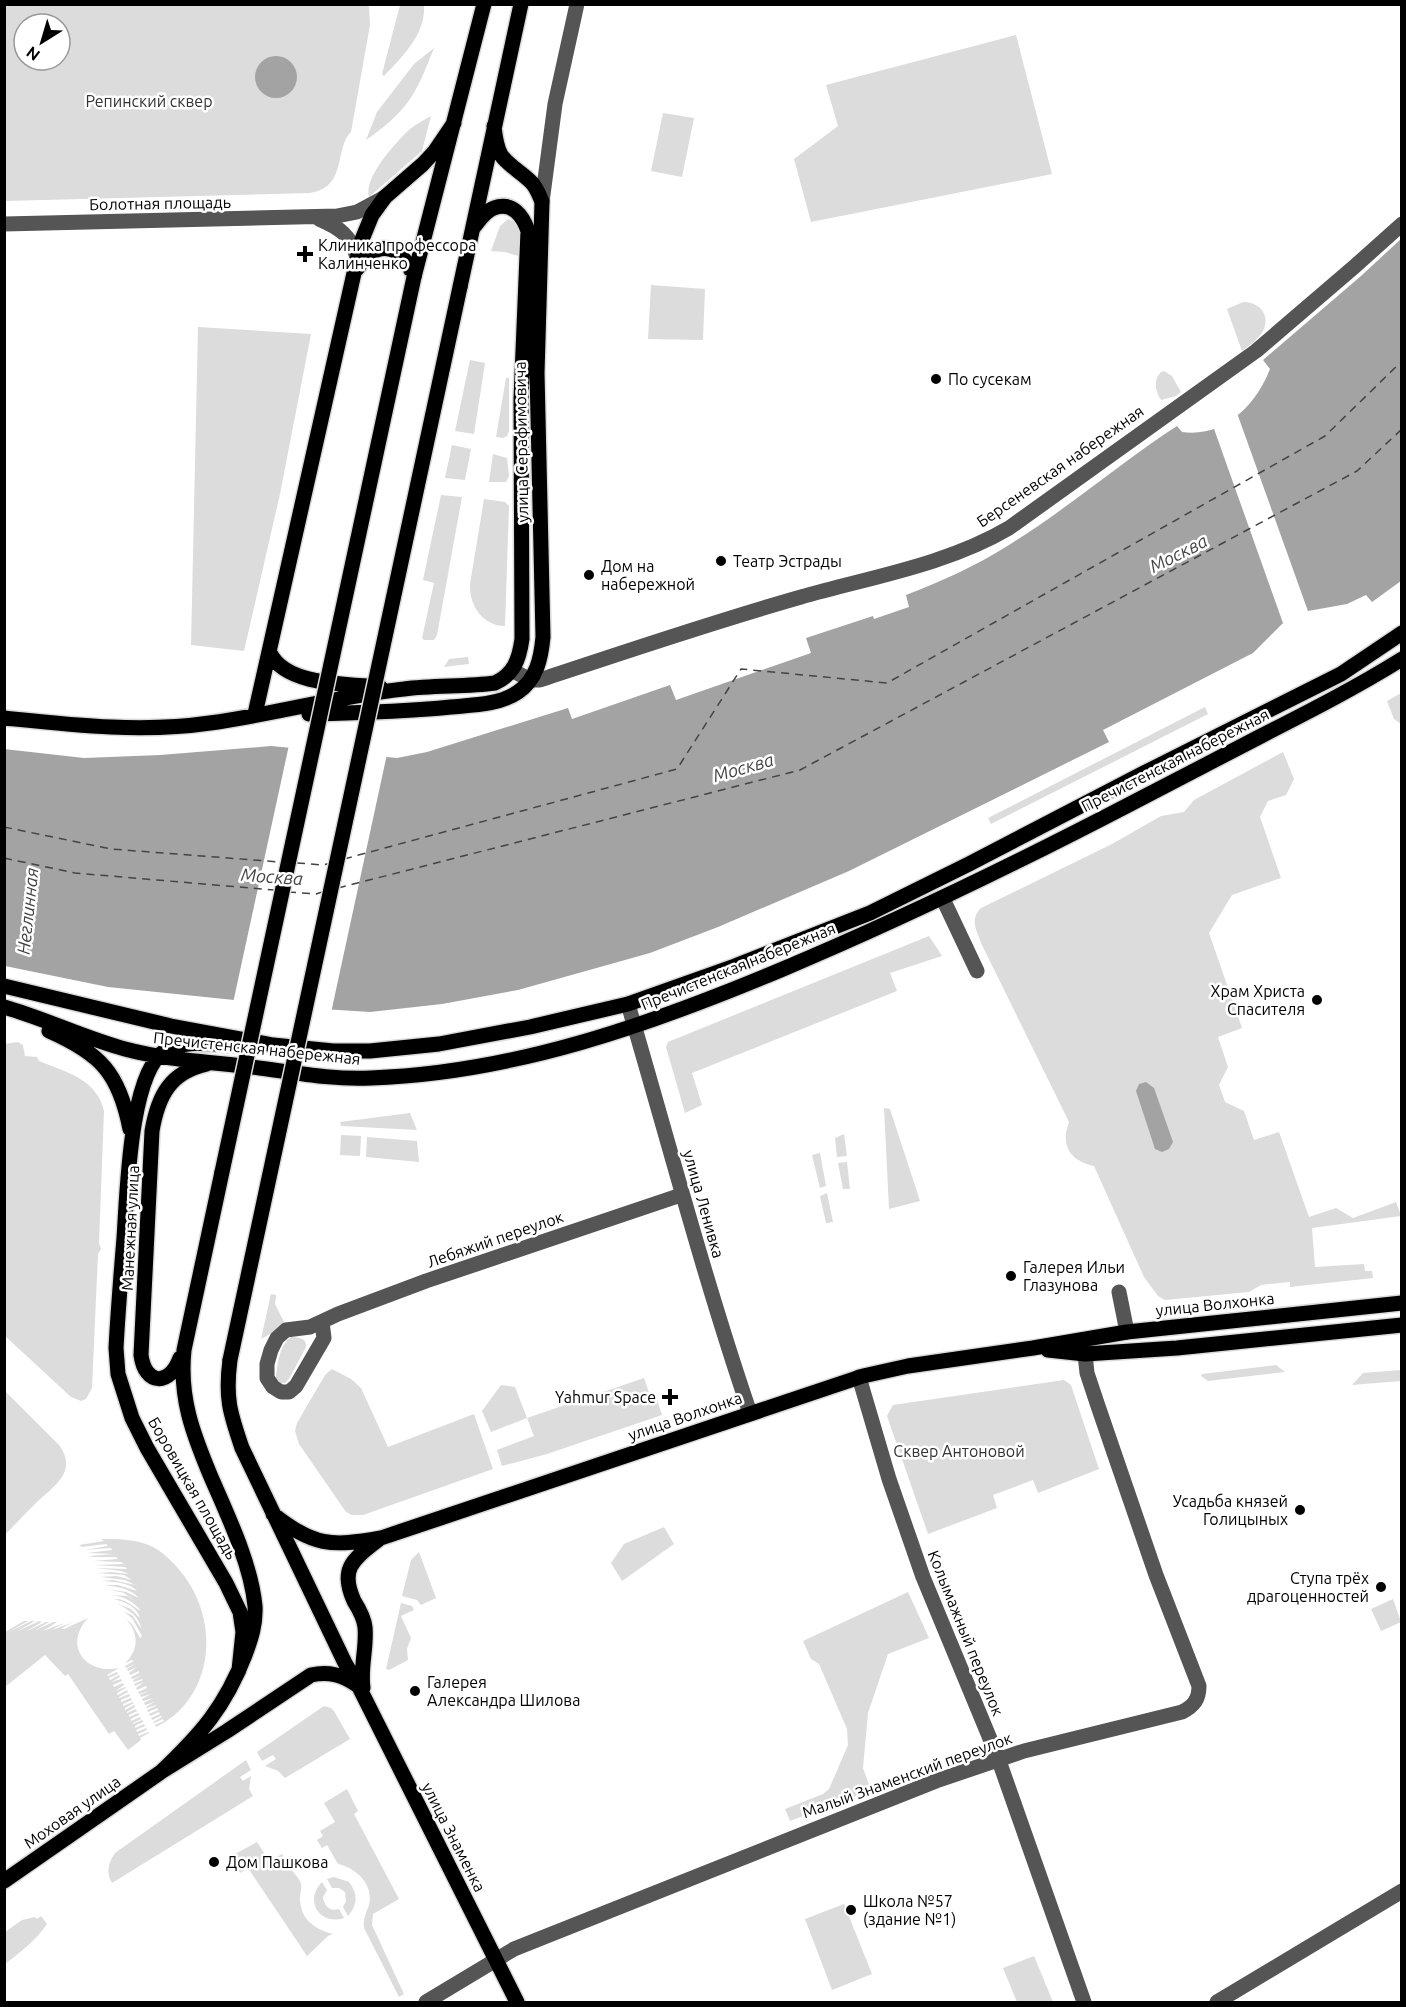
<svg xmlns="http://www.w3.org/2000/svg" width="1406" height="2007" viewBox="0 0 1406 2007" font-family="Ubuntu,sans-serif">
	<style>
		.green { fill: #dcdcdc; fill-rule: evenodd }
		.water { fill: #a3a3a3 }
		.pier { fill: #fff }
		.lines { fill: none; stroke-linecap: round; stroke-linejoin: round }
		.ferry { stroke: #444; stroke-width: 1.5; stroke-dasharray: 8 6; stroke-linecap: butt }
		.major-casing { stroke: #dbdbdb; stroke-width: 18 }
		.minor { stroke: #555; stroke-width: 15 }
		.major { stroke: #000; stroke-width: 15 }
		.major-bridge-casing { stroke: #dbdbdb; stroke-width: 18; stroke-linecap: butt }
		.major-bridge { stroke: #000; stroke-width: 15 }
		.poi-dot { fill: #000; stroke: #fff; stroke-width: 2 }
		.labels { text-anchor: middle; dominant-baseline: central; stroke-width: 5; stroke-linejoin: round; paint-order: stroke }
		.park-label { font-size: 16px; fill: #333; stroke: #fff }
		.street-label { font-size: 16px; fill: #000; stroke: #fff }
		.poi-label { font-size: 16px; fill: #000; stroke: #fff; text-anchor: start }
		.water-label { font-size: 18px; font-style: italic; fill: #444; stroke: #fff }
	</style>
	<rect width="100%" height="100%" fill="#fff"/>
	<!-- green -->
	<path class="green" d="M 4,5 L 369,5 L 370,25 L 351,132 C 334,148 348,187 310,193 L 5,201 ZM 24,24 L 60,24 L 60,60 L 24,60 Z
		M 400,5 L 424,5 C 426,34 403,56 384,76 L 382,74 Z
		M 1016,35 L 1052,174 L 811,222 L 794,159 L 838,126 L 826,85 Z
		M 434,48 C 416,94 408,111 366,140 L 377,112 L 414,64 Z
		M 663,113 L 694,118 L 682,177 L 651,171 Z
		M 431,116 L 422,151 L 369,197 C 363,178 396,142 410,129 C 416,124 424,120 431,116 Z
		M 508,219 C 525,224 520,242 518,256 L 505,252 L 491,251 L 500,226 Z
		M 651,285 L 705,289 L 703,340 L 648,339 Z
		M 1243,302 C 1259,302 1271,314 1263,331 C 1258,339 1250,345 1242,351 L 1227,309 Z
		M 198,327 L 311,334 L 280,494 L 244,651 L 191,645 Z
		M 470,360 L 485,363 L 474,434 L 455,431 Z
		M 1164,371 L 1172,376 L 1181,392 L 1176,396 L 1161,400 C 1155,391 1153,380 1161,372 Z
		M 506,378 L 509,378 L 509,431 L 507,436 L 503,438 L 496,437 Z
		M 452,445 L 471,449 L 465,480 L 445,478 Z
		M 493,454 L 507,458 L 509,476 L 506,482 L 489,482 Z
		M 441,495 L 462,497 L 437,635 L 434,640 L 424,640 L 422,638 L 434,583 L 423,580 Z
		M 484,499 L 505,502 L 509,506 L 505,626 C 482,626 469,604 470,584 Z
		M 468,657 L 469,664 L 444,667 L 449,659 Z
		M 1401,693 L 1401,724 L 1394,719 L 1387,701 Z
		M 1205,707 L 1208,714 L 991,824 L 988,818 Z
		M 1283,752 L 1294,779 L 1286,795 L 1268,801 L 1260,817 L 1281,878 L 1232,895 L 1209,933 L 1242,1028 L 1218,1037 L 1228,1067 L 1219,1085 L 1225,1102 L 1244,1111 L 1254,1140 L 1279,1132 L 1309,1217 L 1336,1208 L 1353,1218 L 1396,1202 L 1401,1216 L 1312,1228 L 1315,1267 L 1364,1264 L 1365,1271 L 1372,1271 L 1373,1278 L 1290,1287 L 1290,1282 L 1261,1285 L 1249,1292 L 1165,1300 L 1158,1296 L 1144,1277 L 1094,1166 C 1070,1161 1060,1145 1069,1122 L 982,945 C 977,931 969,920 981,908 L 1112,844 L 1161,816 L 1184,812 L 1194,800 Z
		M 929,936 L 942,956 L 890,973 L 897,991 L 692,1073 L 702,1105 L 685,1113 L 666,1047 L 668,1042 Z
		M 18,1042 L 23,1045 L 25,1056 L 37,1057 L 39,1061 C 66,1072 97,1079 104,1111 L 99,1243 L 101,1249 L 98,1254 L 92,1388 L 86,1399 L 81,1401 L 71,1397 L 5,1336 L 4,1044 Z
		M 884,1108 L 890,1109 L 920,1201 L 889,1209 Z
		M 410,1113 L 417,1130 L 341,1126 L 340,1122 Z
		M 844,1134 L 847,1156 L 837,1157 L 835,1138 Z
		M 341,1135 L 361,1136 L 360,1156 L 340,1155 Z
		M 367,1137 L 417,1141 L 419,1162 L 366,1157 Z
		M 820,1153 L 826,1186 L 820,1188 L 812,1155 Z
		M 847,1162 L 850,1189 L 843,1189 L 838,1163 Z
		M 827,1193 L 833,1222 L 826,1223 L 820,1196 Z
		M 271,1294 L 276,1295 L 275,1304 L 284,1322 L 279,1329 L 261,1339 Z
		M 291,1337 C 298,1337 307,1338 306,1347 L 289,1379 L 285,1383 L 279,1383 L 276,1379 C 277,1366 279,1345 291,1337 Z
		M 1276,1365 L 1285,1372 L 1208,1381 L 1201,1376 L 1202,1374 Z
		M 332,1369 L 351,1379 L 361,1388 L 388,1447 L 474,1414 L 493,1469 L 363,1515 L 352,1515 L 346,1512 L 299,1444 L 295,1431 L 297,1423 L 325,1375 Z
		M 1401,1370 L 1401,1381 L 1352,1385 L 1363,1373 Z
		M 644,1378 L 651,1398 L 656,1397 L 662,1415 L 547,1454 L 502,1466 L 497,1450 L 534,1436 L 527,1418 L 491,1432 L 482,1411 L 501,1385 L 515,1387 L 527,1418 Z
		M 1064,1380 L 1071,1385 L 1099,1469 L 1038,1493 L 1033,1480 L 993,1495 L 997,1508 L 928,1534 L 887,1416 L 893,1405 Z
		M 4,1390 L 59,1445 C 78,1471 55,1485 37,1502 C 26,1513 15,1524 5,1535 Z
		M 664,1527 L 674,1544 L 622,1581 L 611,1563 L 624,1544 Z
		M 101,1539 C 118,1539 136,1539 151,1546 C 165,1553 176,1565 185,1577 C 220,1625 213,1699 156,1727 L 155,1725 L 164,1721 L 163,1719 L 154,1723 L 153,1722 L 162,1717 L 161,1716 L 152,1720 L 151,1718 L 160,1714 L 159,1712 L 150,1716 L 149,1714 L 158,1710 L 158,1708 L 148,1712 L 147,1710 L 156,1706 L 156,1705 L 147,1708 L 146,1707 L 154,1702 L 145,1705 L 144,1703 L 153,1698 L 143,1701 L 142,1699 L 151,1694 L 141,1697 L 140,1695 L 149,1691 L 139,1694 L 138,1692 L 147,1688 L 146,1686 L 137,1690 L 136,1688 L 144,1682 L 135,1686 L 134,1684 L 143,1680 L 142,1679 L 134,1682 L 133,1680 L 141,1676 L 132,1679 L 131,1677 L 139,1673 L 139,1671 L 130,1675 L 129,1673 L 137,1667 L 128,1671 L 127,1669 L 135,1664 L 126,1668 L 125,1666 L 134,1661 L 132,1660 L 125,1663 C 139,1650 139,1633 126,1619 L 132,1624 L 140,1638 L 142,1636 L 132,1618 L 124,1612 L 132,1615 L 141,1628 C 139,1616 128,1609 116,1603 L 131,1609 L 140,1618 C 137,1607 125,1602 114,1599 C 125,1598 133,1607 141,1611 C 134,1601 122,1596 111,1595 L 127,1596 L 139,1604 L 124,1593 L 108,1589 L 126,1592 L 139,1598 C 130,1588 117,1587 104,1585 L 118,1585 L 137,1591 C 129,1582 114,1582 102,1581 L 113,1580 L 135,1585 L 125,1580 L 100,1577 L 116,1576 L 132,1580 L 124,1575 L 98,1573 L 111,1572 L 129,1574 L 121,1571 L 96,1568 L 127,1569 L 125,1567 L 95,1565 L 124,1564 L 121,1562 L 93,1561 L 118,1559 L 116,1557 L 93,1557 L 89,1556 L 114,1554 L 87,1553 L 112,1550 L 111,1548 L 84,1550 L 108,1546 L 106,1544 L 82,1547 L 79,1545 L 104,1541 Z
		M 419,1552 L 436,1598 L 421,1605 L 417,1600 L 402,1596 L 411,1560 Z
		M 908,1592 L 929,1638 L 888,1654 L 868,1713 L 863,1768 L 871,1790 L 790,1821 L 785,1809 L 823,1794 L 829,1789 L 848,1745 L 847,1729 L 819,1664 L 811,1659 L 803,1641 Z
		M 1393,1599 L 1401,1622 L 1381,1631 L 1371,1609 Z
		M 401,1603 L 412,1606 L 414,1610 L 401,1616 L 411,1638 L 407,1649 L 408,1660 L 389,1670 L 386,1669 Z
		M 88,1618 C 63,1645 85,1675 119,1668 L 107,1675 L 108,1676 L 117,1672 L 118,1674 L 109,1678 L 110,1680 L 119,1675 L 120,1677 L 111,1682 L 121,1679 L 122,1681 L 113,1685 L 114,1687 L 123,1683 L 124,1685 L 115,1691 L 125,1687 L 126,1688 L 117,1693 L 118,1695 L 127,1690 L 128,1692 L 119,1697 L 119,1698 L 129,1694 L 130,1696 L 121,1700 L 121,1702 L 131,1698 L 132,1700 L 123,1704 L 123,1706 L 133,1702 L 134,1703 L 125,1708 L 125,1710 L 134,1705 L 135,1707 L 127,1712 L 127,1713 L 136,1709 L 137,1711 L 129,1715 L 129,1717 L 138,1713 L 139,1715 L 131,1719 L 131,1721 L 140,1717 L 141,1719 L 133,1723 L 133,1724 L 142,1720 L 143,1722 L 135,1726 L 135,1728 L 144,1724 L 145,1726 L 136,1730 L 137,1732 L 146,1728 L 147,1730 L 138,1734 L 139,1736 L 148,1732 L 149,1733 L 140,1738 L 141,1740 L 128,1750 L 114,1731 L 109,1734 L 68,1674 L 65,1676 L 45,1655 L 5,1687 L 5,1632 L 24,1621 L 28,1621 L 7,1633 L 31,1621 L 35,1621 L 16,1632 L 39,1621 L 42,1622 L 25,1632 L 46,1622 L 49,1622 L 34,1631 L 53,1622 L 57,1622 L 43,1631 L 64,1623 L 52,1630 L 71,1623 L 61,1629 L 64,1629 Z
		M 324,1706 L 331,1708 L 334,1711 L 350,1739 L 285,1778 L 278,1771 L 265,1766 L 276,1759 L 273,1755 L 262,1761 L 257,1752 Z
		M 246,1760 L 251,1770 L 240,1777 L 243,1781 L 251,1776 L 249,1789 L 253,1796 L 112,1883 C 106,1872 108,1863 115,1853 Z
		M 347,1789 L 358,1811 L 354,1814 L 399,1899 L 373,1914 L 372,1925 L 404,1994 L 399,1997 L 364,1928 C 363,1918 366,1914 369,1905 C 374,1884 356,1868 338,1864 L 327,1845 L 322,1848 L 317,1840 L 323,1836 L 320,1831 L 335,1822 L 324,1803 Z
		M 257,1842 L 269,1861 L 282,1854 L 285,1859 L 291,1856 L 296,1864 L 290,1868 C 293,1872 300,1879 301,1884 C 302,1888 300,1894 300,1898 C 300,1919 314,1929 333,1934 L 328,1936 L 307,1956 L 248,1868 L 240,1873 L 230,1857 Z
		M 334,1877 L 349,1882 C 358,1894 358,1904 348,1916 L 343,1907 L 346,1901 L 345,1892 L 339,1888 L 332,1888 L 327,1879 Z
		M 322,1882 L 327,1890 L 323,1897 C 324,1906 330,1912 339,1909 L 344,1918 C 319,1926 304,1900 322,1882 Z
		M 844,1904 L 872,1974 L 832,1990 L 805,1919 Z
		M 41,1916 L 47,1924 C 37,1939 21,1952 5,1964 L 5,1932 L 22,1920 L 35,1917 L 37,1919 Z
		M 1034,1956 L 1053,2002 L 1017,2002 L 1003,1968 Z"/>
	<!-- water -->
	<path class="water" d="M255 77a21 21 0 1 1 42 0a21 21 0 1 1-42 0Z
		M 1401,239 L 1401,581 L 1372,602 L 1366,595 L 1347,604 L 1308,611 L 1282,624 L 1253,653 L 1103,730 L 1109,742 L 849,871 L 718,927 L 650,953 L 518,990 L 442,1004 L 370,1012 L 323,1009 L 108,987 L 5,966 L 4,749 L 84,758 L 160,755 L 271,746 L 397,758 L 427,752 L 568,708 L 572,719 L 670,685 L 676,700 L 811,653 L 806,638 L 873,616 L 874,619 L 909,607 L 906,595 C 942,581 976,566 1009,545 C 1067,509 1120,463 1177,426 L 1182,432 C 1224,438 1256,405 1270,369 L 1263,360 L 1361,276 Z
		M 1146,1082 L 1154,1088 L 1173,1142 L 1169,1149 L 1162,1152 L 1155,1149 L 1136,1091 L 1139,1084 Z"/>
	<!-- pier -->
	<path class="pier" d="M 1237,413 L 1309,614 L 1284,626 L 1213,426 Z
		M 289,745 L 387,754 L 331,1013 L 233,1003 Z"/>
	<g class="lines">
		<!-- ferry -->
		<path class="ferry" d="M 4,827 L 111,849 L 280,862
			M 4,858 L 75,873 L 274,890
			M 344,859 L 677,769 L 741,669 L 887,683 L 1325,436 L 1402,361
			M 297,863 L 323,865 L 331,863
			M 338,888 L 800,770 L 1357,471 L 1402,429
			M 288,892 L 316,894 L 322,892"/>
		<!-- major casing -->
		<g class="major-casing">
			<path id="major" d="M 357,269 C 378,237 401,245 414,277
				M 414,277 L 484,4
				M 460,287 L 521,4
				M 270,653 C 286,686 348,684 380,687
				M 255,714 L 361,242 L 372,215 L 385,197 L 423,164 L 435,151 L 454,123
				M 309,714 C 357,713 404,712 451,707 C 473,705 499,705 518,692 C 537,679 541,658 543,637 L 537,373 L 542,202 C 539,195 537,187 530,181 C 521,172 509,166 501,155 C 496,146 495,136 494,126
				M 4,718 C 72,725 142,733 210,723 C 275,714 339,696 404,689 C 434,685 465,687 495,683 C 514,674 519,660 522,639 L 521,399 L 528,231 C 523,216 512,201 494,208 C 485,211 479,221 473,228
				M 4,986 L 171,1026 L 273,1045 L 333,1051 L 370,1051 L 439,1044 L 530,1027 L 628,1004 L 735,966 L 870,913 L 969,864 L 1144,773 L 1341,674 L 1402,633
				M 4,1007 C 46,1019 84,1038 125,1049 C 166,1060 210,1062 252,1067 C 292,1072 331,1080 371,1078 C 515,1073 652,1024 783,969 C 904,918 1021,861 1136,801 C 1179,779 1221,757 1263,735 C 1310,711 1357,687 1402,659
				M 49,1031 C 101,1054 119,1073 130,1129
				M 234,1045 C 214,1044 185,1040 166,1050 C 129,1071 127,1198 124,1238 C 121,1274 118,1311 116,1348 L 118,1374 L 132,1418 L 147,1448 L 226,1583 L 240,1612 L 243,1632 L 239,1670
				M 1048,1350 L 1085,1354 L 1177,1348 L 1402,1325
				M 180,1358 C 170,1386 145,1386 141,1355 L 152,1131 C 158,1096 170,1072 207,1064
				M 230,1360 C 225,1398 230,1413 242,1448 L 345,1663 L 359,1687 L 517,2002
				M 273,1514 C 313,1546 331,1547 381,1538 L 863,1376 L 908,1366 L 1033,1348 L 1127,1332 L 1402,1303
				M 363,1688 C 360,1667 367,1648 365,1627 C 364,1618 359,1609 354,1601 C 339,1568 354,1559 378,1540
				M 161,1772 C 201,1734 225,1707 245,1655 C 251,1639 256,1624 255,1606 C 251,1564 228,1516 211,1477 C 193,1434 179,1398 184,1350 L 222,1172
				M 4,1881 L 161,1772 L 227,1731 L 311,1675 C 329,1671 342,1675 357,1685"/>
		</g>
		<!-- minor -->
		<path class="minor" d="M 542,202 L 555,104 L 577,4
			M 319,219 C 340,228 350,235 357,257
			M 4,224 L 337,216 L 357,212 L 385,197
			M 513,671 L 531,680 L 540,680 C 627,651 713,622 801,597 C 871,577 946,565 1009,528 L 1256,351 L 1354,267 L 1402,224
			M 943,899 L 977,971
			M 628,1004 C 668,1140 704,1278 750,1413
			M 1119,1292 L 1127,1332
			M 322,1322 L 324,1338 L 296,1386 L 289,1392 L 281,1392 L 273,1387 L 267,1378 L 267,1364 L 271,1350 L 277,1338 L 286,1330 L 310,1327 L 338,1314 L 426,1281 L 681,1195
			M 859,1377 L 889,1479 L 923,1577 L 998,1758 L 1084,2002
			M 426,2002 L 514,1949 L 936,1781 L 1024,1751 L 1182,1712 C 1194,1706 1199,1699 1199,1686 L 1156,1575 L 1098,1406 L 1087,1373 L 1085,1354
			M 1217,2002 L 1402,1891"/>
		<!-- major -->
		<use href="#major" class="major"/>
		<!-- major-bridge casing -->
		<g class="major-bridge-casing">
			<path id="major-bridge" d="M 222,1172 L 414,277
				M 230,1360 L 460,287"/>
		</g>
		<!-- major-bridge -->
		<use href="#major-bridge" class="major-bridge"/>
	</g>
	<!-- markers -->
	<g class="poi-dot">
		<path d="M302 245h6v6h6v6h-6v6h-6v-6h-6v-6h6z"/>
		<circle cx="936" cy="379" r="6"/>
		<circle cx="721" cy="561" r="6"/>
		<circle cx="589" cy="575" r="6"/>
		<circle cx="1317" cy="1000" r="6"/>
		<circle cx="1011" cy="1276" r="6"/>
		<path d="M667 1388h6v6h6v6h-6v6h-6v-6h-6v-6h6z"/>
		<circle cx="1300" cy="1510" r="6"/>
		<circle cx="1381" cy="1587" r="6"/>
		<circle cx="415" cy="1691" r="6"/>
		<circle cx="214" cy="1862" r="6"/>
		<circle cx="851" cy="1910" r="6"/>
	</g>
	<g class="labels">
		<!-- park labels -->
		<g class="park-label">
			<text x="149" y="101">Репинский сквер</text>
			<text x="959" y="1451">Сквер Антоновой</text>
		</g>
		<!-- street labels -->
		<g class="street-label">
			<text transform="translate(160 203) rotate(-1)">Болотная площадь</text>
			<text transform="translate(521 442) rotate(-91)">улица Серафимовича</text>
			<text transform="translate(1060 466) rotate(-35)">Берсеневская набережная</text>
			<text transform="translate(1175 760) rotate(-27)">Пречистенская набережная</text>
			<text transform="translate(738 966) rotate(-22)">Пречистенская набережная</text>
			<text transform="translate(257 1048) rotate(6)">Пречистенская набережная</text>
			<text transform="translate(704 1204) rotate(74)">улица Ленивка</text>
			<text transform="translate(130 1228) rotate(-87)">Манежная улица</text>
			<text transform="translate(495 1239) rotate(-19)">Лебяжий переулок</text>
			<text transform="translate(1215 1304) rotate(-6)">улица Волхонка</text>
			<text transform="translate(685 1416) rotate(-19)">улица Волхонка</text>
			<text transform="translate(193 1488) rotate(60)">Боровицкая площадь</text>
			<text transform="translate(966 1633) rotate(68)">Колымажный переулок</text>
			<text transform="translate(907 1775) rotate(-20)">Малый Знаменский переулок</text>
			<text transform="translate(72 1812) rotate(-35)">Моховая улица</text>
			<text transform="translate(454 1837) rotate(63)">улица Знаменка</text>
		</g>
		<!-- poi labels -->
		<g class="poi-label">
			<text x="318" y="245">Клиника профессора<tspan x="318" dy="18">Калинченко</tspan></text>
			<text x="948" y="379">По сусекам</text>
			<text x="733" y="561">Театр Эстрады</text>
			<text x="601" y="566">Дом на<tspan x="601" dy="18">набережной</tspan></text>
			<text x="1305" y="991" text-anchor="end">Храм Христа<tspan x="1305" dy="18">Спасителя</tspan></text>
			<text x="1023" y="1267">Галерея Ильи<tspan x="1023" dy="18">Глазунова</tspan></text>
			<text x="656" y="1397" text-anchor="end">Yahmur Space</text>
			<text x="1288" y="1501" text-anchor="end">Усадьба князей<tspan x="1288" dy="18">Голицыных</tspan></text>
			<text x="1369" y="1578" text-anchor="end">Ступа трёх<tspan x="1369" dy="18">драгоценностей</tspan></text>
			<text x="427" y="1682">Галерея<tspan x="427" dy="18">Александра Шилова</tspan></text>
			<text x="226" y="1862">Дом Пашкова</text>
			<text x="863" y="1901">Школа №57<tspan x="863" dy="18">(здание №1)</tspan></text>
		</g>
		<!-- water labels -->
		<g class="water-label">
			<text transform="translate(1178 553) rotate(-27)">Москва</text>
			<text transform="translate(743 767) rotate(-16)">Москва</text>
			<text transform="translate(272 876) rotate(4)">Москва</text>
			<text transform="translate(27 911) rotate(-84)">Неглинная</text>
		</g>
	</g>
	<!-- border -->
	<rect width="1406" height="2007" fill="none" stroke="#000000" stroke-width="12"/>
	<!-- north arrow -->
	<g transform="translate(42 42) rotate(217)"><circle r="28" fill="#ffffff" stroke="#999999" stroke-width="1.5"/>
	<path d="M0-4.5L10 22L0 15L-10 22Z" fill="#000000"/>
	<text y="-9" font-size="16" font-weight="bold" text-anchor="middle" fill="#000000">N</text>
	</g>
</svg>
